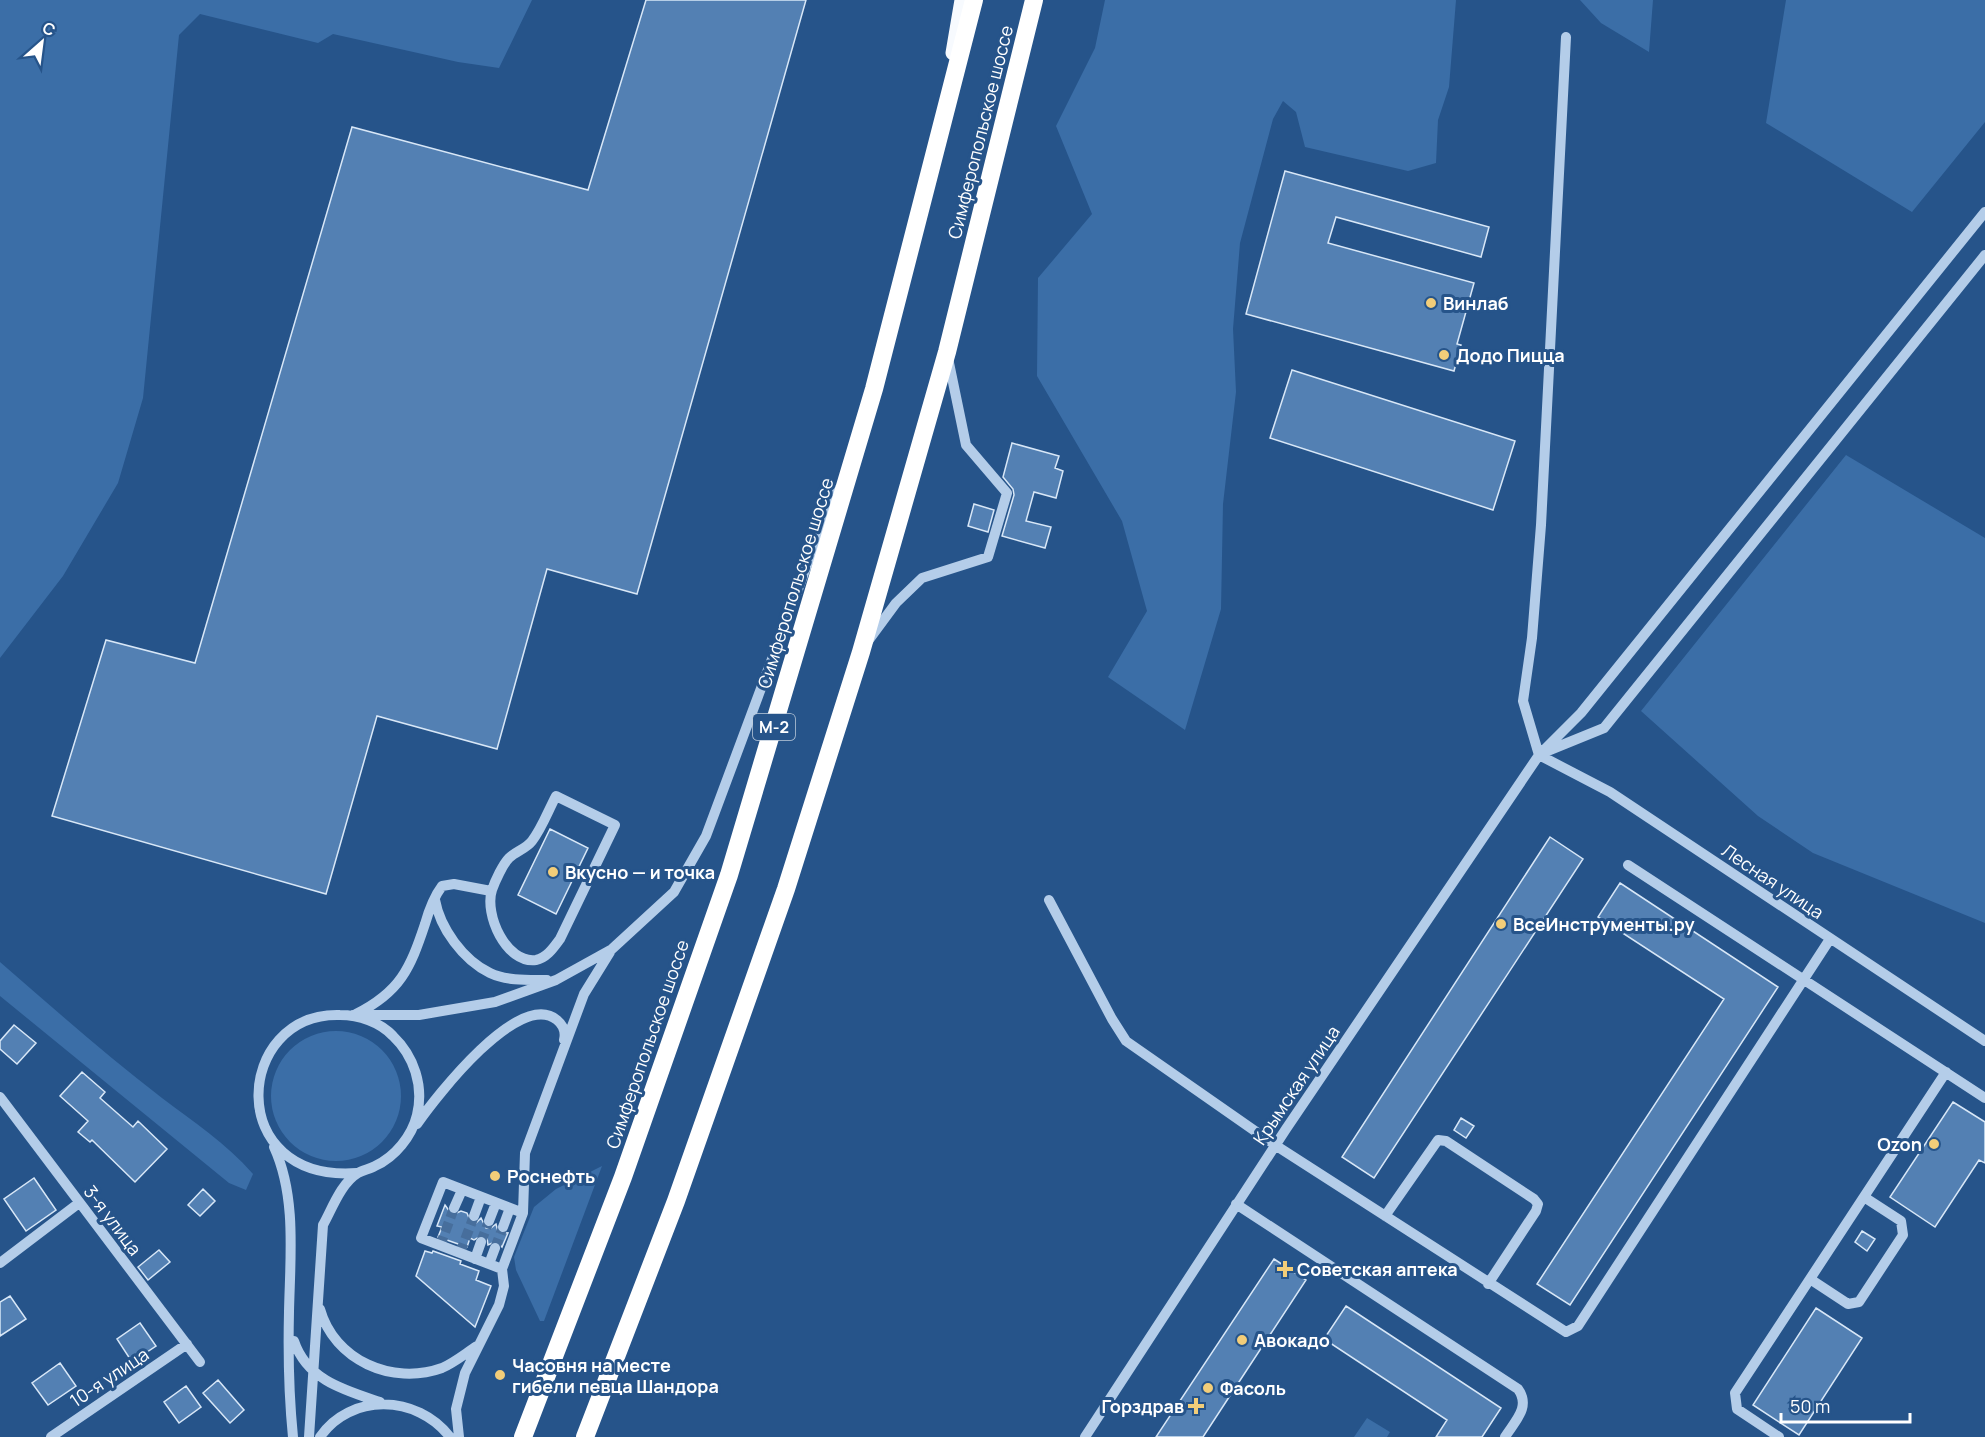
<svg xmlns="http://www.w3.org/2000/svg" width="1985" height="1437" viewBox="0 0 1985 1437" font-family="Manrope,sans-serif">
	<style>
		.green { fill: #3b6ea7 }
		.building { fill: #5380b3; stroke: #d8e7f7; stroke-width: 1.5 }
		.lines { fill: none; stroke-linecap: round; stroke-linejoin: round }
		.minor-tunnel { stroke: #476e9c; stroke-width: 10; stroke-dasharray: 10 5; stroke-linecap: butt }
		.minor { stroke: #b4cde9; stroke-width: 10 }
		.major { stroke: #f7fafe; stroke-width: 15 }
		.highway { stroke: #fff; stroke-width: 18 }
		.poi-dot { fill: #f2cd79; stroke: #26548a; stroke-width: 2 }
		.labels { text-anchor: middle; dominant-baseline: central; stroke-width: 6; stroke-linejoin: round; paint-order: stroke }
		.shield { fill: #26548a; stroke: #beccdc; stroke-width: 1.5 }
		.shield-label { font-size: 16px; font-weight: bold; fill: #fff }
		.street-label { font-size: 18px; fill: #fff; stroke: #26548a }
		.poi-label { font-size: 18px; font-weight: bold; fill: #fff; stroke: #26548a; text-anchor: start }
	</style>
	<rect width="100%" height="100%" fill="#26548a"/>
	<!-- green -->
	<path class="green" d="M 0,0 L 532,0 L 499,68 L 458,62 L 333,34 L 318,43 L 200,14 L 179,35 L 143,398 L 118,483 L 63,576 L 0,658 Z
		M 1105,0 L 1456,0 L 1449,87 L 1438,120 L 1436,163 L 1408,171 L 1305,147 L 1296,112 L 1283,101 L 1273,119 L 1240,243 L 1233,329 L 1236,392 L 1223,504 L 1221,609 L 1185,730 L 1108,677 L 1147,611 L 1122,521 L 1037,376 L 1038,278 L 1092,214 L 1056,126 L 1095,48 Z
		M 1580,0 L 1653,0 L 1649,52 L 1601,23 Z
		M 1786,0 L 1985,0 L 1985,122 L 1912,212 L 1766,123 Z
		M 1846,455 L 1985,538 L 1985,923 L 1813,853 L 1758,816 L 1641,711 Z
		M 0,962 C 53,1008 106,1055 162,1098 C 194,1122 226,1143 253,1174 L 246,1190 L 229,1183 L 0,996 Z
		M271 1096a65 65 0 1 1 130 0a65 65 0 1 1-130 0Z
		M 602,1166 L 544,1321 L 540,1321 L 516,1270 L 514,1257 L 534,1207 L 556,1189 Z
		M 1367,1418 L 1390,1432 L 1387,1437 L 1354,1437 Z"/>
	<!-- building -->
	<path class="building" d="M 646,0 L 806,0 L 637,594 L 547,569 L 497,749 L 377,716 L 326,894 L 52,816 L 106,640 L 195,663 L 352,127 L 588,190 Z
		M 1285,171 L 1489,227 L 1481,257 L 1336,217 L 1328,243 L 1474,283 L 1457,344 L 1461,345 L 1454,371 L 1246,314 Z
		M 1292,370 L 1515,441 L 1493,510 L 1270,438 Z
		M 1012,443 L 1059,456 L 1055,468 L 1063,471 L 1056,498 L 1034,492 L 1026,521 L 1051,527 L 1045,548 L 1002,536 L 1014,495 L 1013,489 L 1003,477 Z
		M 974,504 L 994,510 L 988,532 L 968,526 Z
		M 550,829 L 588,848 L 556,914 L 518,895 Z
		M 1550,837 L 1583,859 L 1374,1178 L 1342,1157 Z
		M 1620,883 L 1778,987 L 1570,1305 L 1537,1284 L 1724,999 L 1598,917 Z
		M 14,1025 L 36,1043 L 17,1064 L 0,1049 L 0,1041 Z
		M 82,1072 L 105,1092 L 100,1098 L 133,1127 L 138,1121 L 167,1149 L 135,1182 L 92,1140 L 90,1142 L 78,1132 L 88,1121 L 60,1096 Z
		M 1953,1102 L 1985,1122 L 1985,1163 L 1979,1160 L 1935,1227 L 1890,1197 Z
		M 1461,1118 L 1474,1126 L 1466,1138 L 1454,1130 Z
		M 34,1178 L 56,1210 L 26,1231 L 4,1199 Z
		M 203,1189 L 215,1201 L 200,1216 L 188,1205 Z
		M 445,1205 L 452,1215 L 461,1211 L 467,1213 L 471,1223 L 476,1223 L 481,1218 L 486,1228 L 491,1228 L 496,1224 L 498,1232 L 508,1233 L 502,1247 L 497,1241 L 488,1245 L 487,1238 L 483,1235 L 474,1240 L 470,1238 L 467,1247 L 438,1237 L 442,1227 L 437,1226 Z
		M 1862,1231 L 1875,1239 L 1867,1251 L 1855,1242 Z
		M 159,1250 L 170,1262 L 148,1280 L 138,1267 Z
		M 425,1251 L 432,1253 L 433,1251 L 461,1261 L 460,1264 L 479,1271 L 476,1280 L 491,1286 L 475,1327 L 416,1276 Z
		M 1274,1259 L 1306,1280 L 1235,1388 L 1203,1437 L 1156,1437 Z
		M 10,1296 L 26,1319 L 0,1336 L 0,1302 Z
		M 1346,1306 L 1501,1408 L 1482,1437 L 1436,1437 L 1447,1420 L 1324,1339 Z
		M 1816,1308 L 1862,1338 L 1799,1435 L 1753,1405 Z
		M 140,1323 L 156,1346 L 132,1362 L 117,1339 Z
		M 60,1363 L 76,1386 L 48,1405 L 32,1383 Z
		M 218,1380 L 244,1410 L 230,1423 L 203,1393 Z
		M 186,1386 L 201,1407 L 179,1423 L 164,1402 Z"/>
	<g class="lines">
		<!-- minor-tunnel -->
		<path class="minor-tunnel" d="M 481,1242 L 489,1221
			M 440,1246 L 454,1208
			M 495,1248 L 503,1227
			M 460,1253 L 474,1216"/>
		<!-- minor -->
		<path class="minor" d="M 868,641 L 896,603 L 922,578 L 988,557 L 1007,493 L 966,445 L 948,358
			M 1545,752 L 1604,728 L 1985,255
			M 1539,755 L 1523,701 L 1532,638 L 1541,525 L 1566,37
			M 1539,755 L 1610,792 L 1985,1041
			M 556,796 L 615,825 L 560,939 C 554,947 547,958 536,960 C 506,964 484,914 492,890 C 495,881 503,864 509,858 C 516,851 526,849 532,841 C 542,828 548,811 556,796 Z
			M 1628,865 L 1985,1098
			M 435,900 C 440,928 463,960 490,973 C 507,981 528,980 547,980
			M 1049,900 L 1112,1019 L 1126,1041 L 1275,1145 L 1566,1332 L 1578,1326 L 1830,939
			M 356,1014 C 400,992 410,969 425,924 C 429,910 433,898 442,886 L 454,884 L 491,891
			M 353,1015 L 419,1015 L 495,1002 L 556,980 L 612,949 L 674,892 L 706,836 L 835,490
			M 0,1097 L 200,1362
			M 417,1124 C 436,1097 519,989 557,1020 C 563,1025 566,1032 564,1040
			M 274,1147 C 297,1197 290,1259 289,1312 C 288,1353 289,1397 293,1437
			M 1236,1204 L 1518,1389 C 1531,1407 1515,1421 1505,1437
			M 454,1208 L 462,1190
			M 474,1216 L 481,1197
			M 1385,1216 L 1438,1140 L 1446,1141 L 1534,1199 L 1538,1204 L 1536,1211 L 1488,1284
			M 489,1221 L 496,1203
			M 503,1227 L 510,1208
			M 475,1259 L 481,1242
			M 0,1263 L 79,1203
			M 489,1264 L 495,1248
			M 502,1269 L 421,1238 L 443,1182 L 523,1213
			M 1810,1279 L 1848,1304 L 1859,1302 L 1903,1235 L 1901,1221 L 1864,1197
			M 320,1309 C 334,1360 392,1386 442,1368 C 454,1363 466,1353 477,1346
			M 294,1341 C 307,1380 344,1390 380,1402
			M 51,1437 L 187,1344
			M 309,1437 L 323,1225 C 332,1209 341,1183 358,1173 C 363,1170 370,1169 375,1166 C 395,1157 412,1136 417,1115 C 424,1086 414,1056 393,1036 C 380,1022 359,1015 340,1015 C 234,1012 223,1183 357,1173
			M 320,1437 C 350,1393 417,1394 450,1437
			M 459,1437 L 456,1409 L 465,1373 L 499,1305 L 504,1286 L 502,1269 L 523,1213 L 525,1153 L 584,994 L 610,952
			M 1085,1437 L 1286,1129 L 1539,755 L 1581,713 L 1985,212
			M 1779,1437 L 1737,1409 L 1735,1393 L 1946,1072"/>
		<!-- major -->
		<path class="major" d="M 953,53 L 962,0"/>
		<!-- highway -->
		<path class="highway" d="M 523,1437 L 623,1177 L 729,875 L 874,389 L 974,0
			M 585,1437 L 676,1201 L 786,889 L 861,652 L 947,352 L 1034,0"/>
	</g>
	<!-- markers -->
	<g class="poi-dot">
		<circle cx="1431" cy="303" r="6"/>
		<circle cx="1444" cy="355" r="6"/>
		<circle cx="553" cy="872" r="6"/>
		<circle cx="1501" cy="924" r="6"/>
		<circle cx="1934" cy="1144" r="6"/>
		<circle cx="495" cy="1176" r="6"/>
		<path d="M1282 1260h6v6h6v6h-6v6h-6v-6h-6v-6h6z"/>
		<circle cx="1242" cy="1340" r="6"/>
		<circle cx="500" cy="1375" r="6"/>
		<circle cx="1208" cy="1388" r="6"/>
		<path d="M1193 1397h6v6h6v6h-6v6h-6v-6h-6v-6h6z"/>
	</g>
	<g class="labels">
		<!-- shield labels -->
		<rect class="shield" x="753" y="714" width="42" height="26" rx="4.5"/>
		<g class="shield-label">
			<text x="774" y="727">М-2</text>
		</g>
		<!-- street labels -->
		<g class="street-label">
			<text transform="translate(980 132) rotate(-76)">Симферопольское шоссе</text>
			<text transform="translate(795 583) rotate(-73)">Симферопольское шоссе</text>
			<text transform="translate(1773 881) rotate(34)">Лесная улица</text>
			<text transform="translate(647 1044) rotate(-71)">Симферопольское шоссе</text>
			<text transform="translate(1296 1085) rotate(-56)">Крымская улица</text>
			<text transform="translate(113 1220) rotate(53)">3-я улица</text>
			<text transform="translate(109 1377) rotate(-34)">10-я улица</text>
		</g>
		<!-- poi labels -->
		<g class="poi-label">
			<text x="1443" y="303">Винлаб</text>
			<text x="1456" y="355">Додо Пицца</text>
			<text x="565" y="872">Вкусно — и точка</text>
			<text x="1513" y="924">ВсеИнструменты.ру</text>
			<text x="1922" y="1144" text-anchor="end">Ozon</text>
			<text x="507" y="1176">Роснефть</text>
			<text x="1297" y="1269">Советская аптека</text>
			<text x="1254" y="1340">Авокадо</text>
			<text x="512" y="1365">Часовня на месте<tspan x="512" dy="21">гибели певца Шандора</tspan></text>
			<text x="1220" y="1388">Фасоль</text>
			<text x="1184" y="1406" text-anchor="end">Горздрав</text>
		</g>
	</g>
	<!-- north arrow -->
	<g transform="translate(42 42) rotate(28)" stroke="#26548a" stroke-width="4.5" paint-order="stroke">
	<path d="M0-4.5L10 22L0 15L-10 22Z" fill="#ffffff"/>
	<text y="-9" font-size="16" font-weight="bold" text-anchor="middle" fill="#ffffff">С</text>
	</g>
	<!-- scale -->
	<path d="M1781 1413v9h129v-9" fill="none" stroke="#ffffff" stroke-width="3"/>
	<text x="1790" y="1413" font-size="18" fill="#ffffff" stroke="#26548a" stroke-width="4.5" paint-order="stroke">50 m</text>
</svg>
